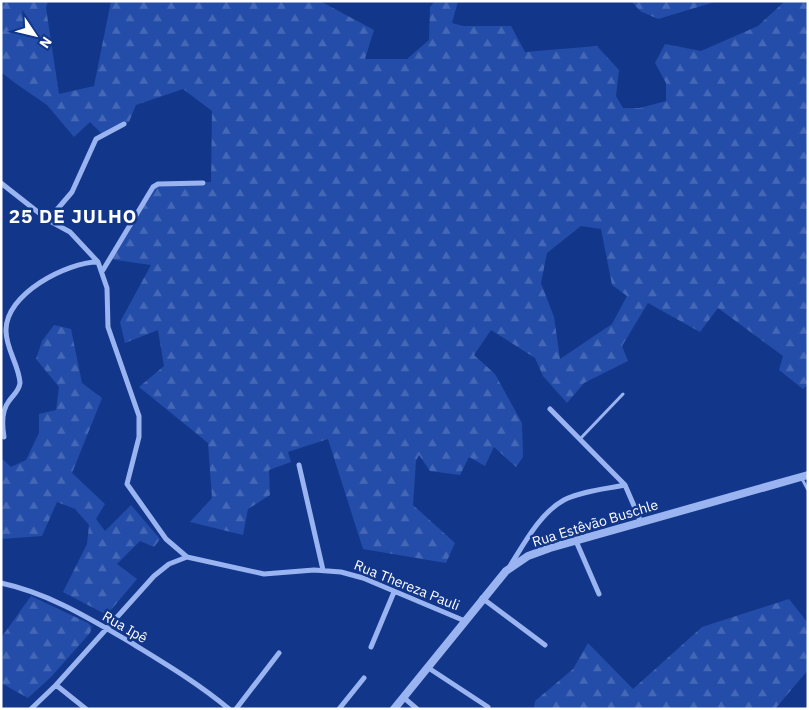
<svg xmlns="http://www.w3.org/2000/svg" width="809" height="710" viewBox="0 0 809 710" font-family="'IBM Plex Sans',sans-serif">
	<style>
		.forest { fill: url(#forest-firs); fill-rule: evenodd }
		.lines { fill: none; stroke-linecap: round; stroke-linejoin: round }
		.service { stroke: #99b4f0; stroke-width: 3 }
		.minor { stroke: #99b4f0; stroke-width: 5 }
		.tertiary { stroke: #99b4f0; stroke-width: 8 }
		.labels { text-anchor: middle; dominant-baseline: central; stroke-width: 5; stroke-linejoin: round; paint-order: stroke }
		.street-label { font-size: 14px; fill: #fff; stroke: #12368a }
		.district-label { font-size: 19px; font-weight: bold; letter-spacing: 1px; fill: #fff; stroke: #12368a }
	</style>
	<defs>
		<pattern id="forest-firs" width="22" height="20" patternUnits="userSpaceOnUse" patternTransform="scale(1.25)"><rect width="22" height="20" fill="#244da9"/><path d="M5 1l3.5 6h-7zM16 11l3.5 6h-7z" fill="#4568b6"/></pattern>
	</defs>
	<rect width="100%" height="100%" fill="#12368a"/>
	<!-- forest -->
	<path class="forest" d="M 1,1 L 48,1 L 46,8 L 59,94 L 94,86 L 111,1 L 320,1 L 374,30 L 365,59 L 407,59 L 429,40 L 430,7 L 435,1 L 458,1 L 452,23 L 463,26 L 511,26 L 525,52 L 597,46 L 619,70 L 616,96 L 623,108 L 640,108 L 666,101 L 666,83 L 655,63 L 665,44 L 701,51 L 758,26 L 785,1 L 808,1 L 808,384 L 803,389 L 779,370 L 783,356 L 718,308 L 700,332 L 648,303 L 622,346 L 628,361 L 584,383 L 567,403 L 543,376 L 535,358 L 491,330 L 474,355 L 495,374 L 522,423 L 523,457 L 516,467 L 494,447 L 485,466 L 469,457 L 460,475 L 430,471 L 419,455 L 416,461 L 413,505 L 455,543 L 446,563 L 363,549 L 328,439 L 288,452 L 291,462 L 269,470 L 270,495 L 248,509 L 243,535 L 190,522 L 212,498 L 208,443 L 139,387 L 164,366 L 158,330 L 125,343 L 120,322 L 151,265 L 109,259 L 149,193 L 158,184 L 211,182 L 212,111 L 183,89 L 136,105 L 129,122 L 102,134 L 90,122 L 74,137 L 47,105 L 15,83 L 1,72 ZM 581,226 L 601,229 L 612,285 L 627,296 L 612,324 L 560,359 L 554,317 L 541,283 L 547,253 Z
		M 631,1 L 718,1 L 658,19 L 640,11 Z
		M 54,325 L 71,329 L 82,383 L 102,398 L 72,473 L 105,504 L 96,519 L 105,531 L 131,505 L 160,539 L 154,547 L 140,541 L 117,564 L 137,579 L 111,610 L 103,613 L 63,592 L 87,544 L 89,525 L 75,509 L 57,502 L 42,536 L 1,539 L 1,458 L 11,467 L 26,460 L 39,433 L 39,414 L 56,410 L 59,387 L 36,359 L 42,341 Z
		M 31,596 L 88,623 L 92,627 L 90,633 L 51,677 L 28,698 L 1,683 L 1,638 Z
		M 789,599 L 808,623 L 808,670 L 775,709 L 534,709 L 535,701 L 573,669 L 588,643 L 633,689 L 702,627 Z"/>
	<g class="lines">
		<!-- service -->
		<path class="service" d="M 580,439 L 623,394
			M 801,477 L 808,490"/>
		<!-- minor -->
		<path class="minor" d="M 1,183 L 48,220 L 70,232 L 98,262
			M 48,220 L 72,192 L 96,139 L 124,124
			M 103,270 L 153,187 L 158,184 L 203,183
			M 550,409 L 625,485
			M 4,437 C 2,425 1,411 9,401 C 14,394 19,391 20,383 C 19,365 6,349 6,331 C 5,294 67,262 98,262 L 107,288 L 108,327 L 139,416 L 139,437 L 127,484 L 166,539 L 187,557 L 264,574 L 314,570 L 341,572 L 363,578 L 465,621
			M 299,465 L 323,570
			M 576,541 L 599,594
			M 510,566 C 524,544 540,513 564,500 C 582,491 606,489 625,485 L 641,522
			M 1,583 C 48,593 89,618 130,642 C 164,663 198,683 229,709
			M 482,598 L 545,645
			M 371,647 L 394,592
			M 427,667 L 488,707
			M 56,685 L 86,709
			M 403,697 L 417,709
			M 31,709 L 56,685 L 154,576 L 169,564 L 187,557
			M 236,709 L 279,653
			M 339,709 L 364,678"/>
		<!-- tertiary -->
		<path class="tertiary" d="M 394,709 L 506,571 L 528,556 L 550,548 L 808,475"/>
	</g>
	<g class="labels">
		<!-- street labels -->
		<g class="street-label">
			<text transform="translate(595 523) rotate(-17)">Rua Estêvão Buschle</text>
			<text transform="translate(407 585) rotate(22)">Rua Thereza Pauli</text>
			<text transform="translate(125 627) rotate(30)">Rua Ipê</text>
		</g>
		<!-- district labels -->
		<g class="district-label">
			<text x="73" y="216">25 DE JULHO</text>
		</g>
	</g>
	<!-- border -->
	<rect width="809" height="710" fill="none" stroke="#ffffff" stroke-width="5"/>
	<!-- north arrow -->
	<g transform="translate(35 35) rotate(125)" stroke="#12368a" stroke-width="4" paint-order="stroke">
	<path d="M0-4L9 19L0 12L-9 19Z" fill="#ffffff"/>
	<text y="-8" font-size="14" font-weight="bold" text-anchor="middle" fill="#ffffff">N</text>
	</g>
</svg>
